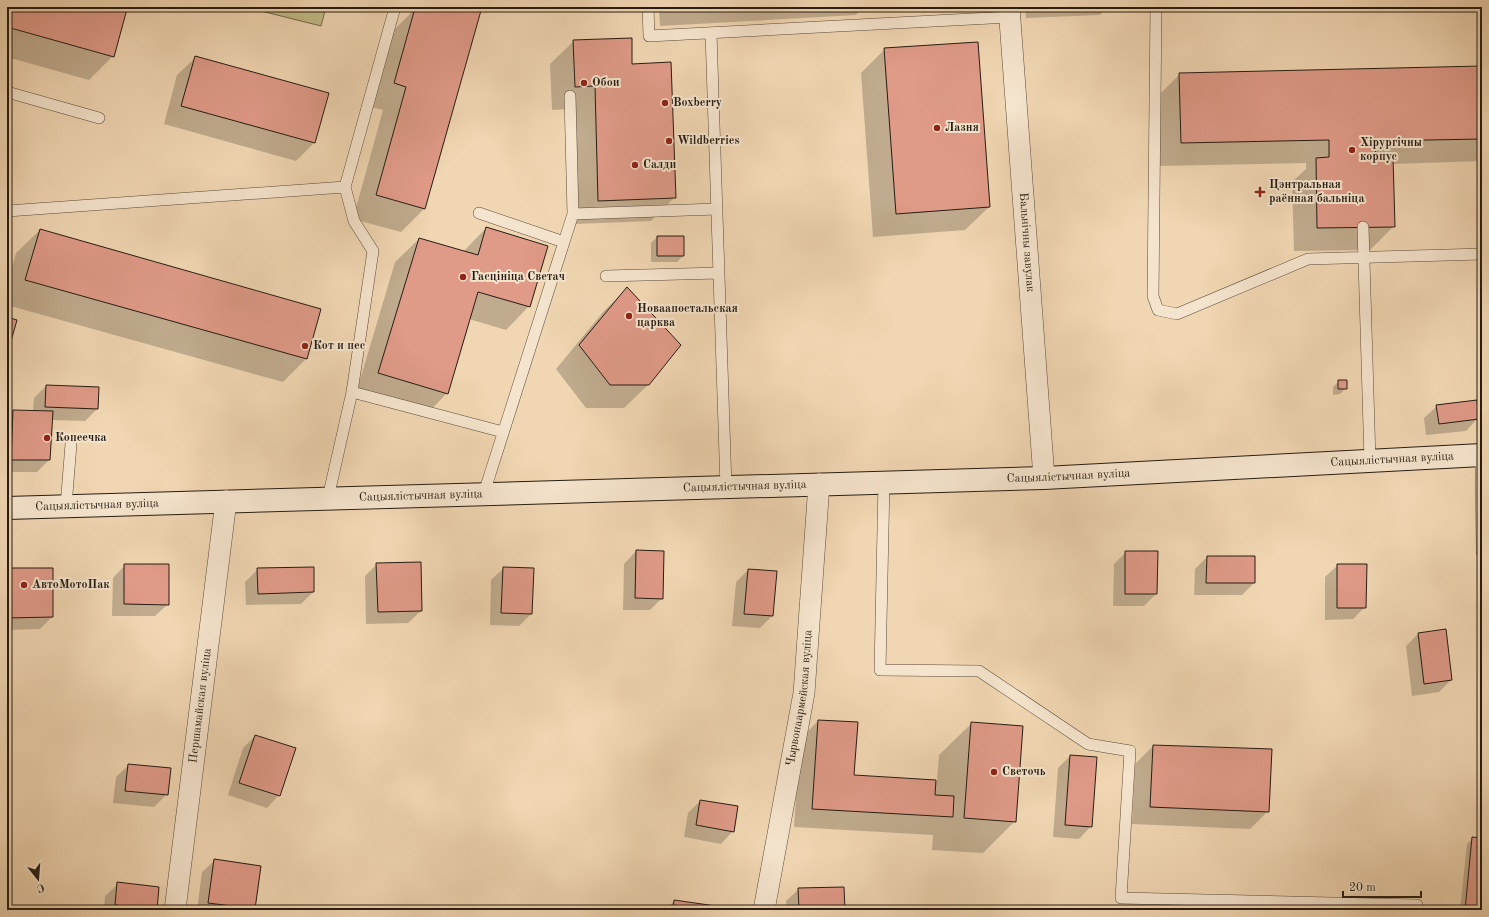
<svg xmlns="http://www.w3.org/2000/svg" width="1489" height="917" viewBox="0 0 1489 917" font-family="'Old Standard TT',serif">
	<style>
		.green { fill: #c2bb87; stroke: #746c4c }
		.shadow { fill: #0003 }
		.building { fill: #df9a88; stroke: #261c12 }
		.lines { fill: none; stroke-linecap: round; stroke-linejoin: round }
		.service-casing { stroke: #584a3a; stroke-width: 12 }
		.minor-casing { stroke: #584a3a; stroke-width: 22 }
		.secondary-casing { stroke: #261c12; stroke-width: 24 }
		.service { stroke: #f5e4cd; stroke-width: 11 }
		.minor { stroke: #f5e4cd; stroke-width: 21 }
		.secondary { stroke: #f5e4cd; stroke-width: 22 }
		.poi-dot { fill: #8f2418; stroke: #f5e4cd; stroke-width: 1.5 }
		.labels { text-anchor: middle; dominant-baseline: central; stroke-width: 4; stroke-linejoin: round; paint-order: stroke }
		.poi-label { font-size: 12px; font-weight: bold; fill: #261c12; stroke: #f5e4cd; text-anchor: start }
		.street-label { font-size: 12px; fill: #261c12; stroke: #f5e4cd }
	</style>
	<rect width="100%" height="100%" fill="#f0d6b2"/>
	<filter id="stains"><feTurbulence type="fractalNoise" baseFrequency=".005" numOctaves="4"/><feColorMatrix values="0 0 0 0 .2 0 0 0 0 .09 0 0 0 0 .02 0 0 0 .5 -.17"/></filter>
	<radialGradient id="worn" r=".72"><stop offset=".6" stop-color="#630" stop-opacity="0"/><stop offset="1" stop-color="#630" stop-opacity=".3"/></radialGradient>
	<!-- green -->
	<path class="green" d="M 253,7 L 326,7 L 321,26 L 253,9 Z"/>
	<!-- shadow -->
	<path class="shadow" d="M 7,7 L 118,7 L 113,56 L 89,80 L 7,57 Z
		M 412,7 L 481,7 L 424,209 L 401,232 L 353,219 L 383,110 L 371,107 L 392,32 L 410,14 Z
		M 659,7 L 863,7 L 856,15 L 660,26 Z
		M 1025,7 L 1108,7 L 1100,15 L 1026,18 Z
		M 574,41 L 631,65 L 675,197 L 651,221 L 575,224 L 571,109 L 552,110 L 550,64 Z
		M 885,49 L 989,207 L 965,230 L 873,237 L 861,73 Z
		M 196,57 L 314,143 L 296,161 L 164,124 L 177,75 Z
		M 1482,67 L 1482,161 L 1393,164 L 1394,226 L 1370,250 L 1294,251 L 1292,182 L 1306,169 L 1306,163 L 1158,166 L 1156,98 L 1180,74 Z
		M 486,228 L 529,306 L 506,330 L 469,319 L 447,393 L 424,417 L 355,397 L 395,262 L 419,239 L 463,252 Z
		M 40,230 L 306,359 L 283,382 L 7,305 L 7,286 L 16,253 Z
		M 657,237 L 683,256 L 677,262 L 651,262 L 651,243 Z
		M 627,288 L 648,385 L 624,408 L 586,408 L 556,369 L 604,311 Z
		M 1339,381 L 1346,388 L 1340,394 L 1333,395 L 1333,387 Z
		M 46,386 L 97,409 L 85,421 L 51,420 L 49,460 L 37,472 L 7,472 L 7,417 L 13,411 L 33,411 L 34,398 Z
		M 1437,406 L 1478,418 L 1466,431 L 1426,435 L 1424,418 Z
		M 636,551 L 662,598 L 650,610 L 623,610 L 624,564 Z
		M 1126,552 L 1156,594 L 1144,606 L 1113,606 L 1114,564 Z
		M 1207,557 L 1254,583 L 1242,595 L 1194,595 L 1195,569 Z
		M 377,564 L 421,611 L 408,623 L 366,624 L 365,576 Z
		M 125,565 L 168,604 L 155,616 L 112,616 L 113,578 Z
		M 1338,565 L 1365,607 L 1353,619 L 1325,620 L 1325,577 Z
		M 504,568 L 533,569 L 531,614 L 519,626 L 490,625 L 491,580 Z
		M 7,569 L 52,617 L 40,629 L 7,630 Z
		M 258,569 L 313,592 L 301,604 L 246,605 L 245,582 Z
		M 748,570 L 772,616 L 760,628 L 732,626 L 736,582 Z
		M 1418,634 L 1451,680 L 1439,692 L 1412,696 L 1406,646 Z
		M 818,721 L 853,776 L 937,781 L 939,755 L 972,723 L 1015,821 L 983,853 L 932,850 L 933,835 L 794,827 L 800,739 Z
		M 255,736 L 279,795 L 267,808 L 228,795 L 243,748 Z
		M 1153,746 L 1268,811 L 1250,829 L 1132,824 L 1135,764 Z
		M 1070,756 L 1091,826 L 1079,839 L 1053,837 L 1058,768 Z
		M 129,765 L 167,794 L 154,807 L 113,803 L 116,777 Z
		M 700,801 L 733,831 L 721,844 L 684,837 L 688,813 Z
		M 1473,838 L 1482,839 L 1482,910 L 1460,910 L 1467,844 Z
		M 215,860 L 254,909 L 253,910 L 197,910 L 202,872 Z
		M 118,884 L 158,888 L 156,910 L 104,910 L 105,896 Z
		M 799,889 L 844,910 L 787,910 L 786,901 Z
		M 674,901 L 722,910 L 665,910 Z"/>
	<!-- building -->
	<path class="building" d="M 7,7 L 121,7 L 127,9 L 114,57 L 7,27 Z
		M 429,7 L 482,7 L 425,209 L 376,195 L 406,87 L 394,83 L 415,8 L 427,11 Z
		M 632,38 L 632,64 L 671,62 L 676,198 L 598,201 L 595,86 L 575,87 L 573,40 Z
		M 978,42 L 990,207 L 896,214 L 884,48 Z
		M 195,56 L 329,93 L 315,143 L 181,106 Z
		M 1482,66 L 1482,139 L 1375,141 L 1376,157 L 1393,157 L 1395,227 L 1317,228 L 1316,158 L 1329,157 L 1329,140 L 1181,143 L 1179,73 Z
		M 486,227 L 548,246 L 530,307 L 478,292 L 448,394 L 378,373 L 419,238 L 478,255 Z
		M 40,229 L 321,309 L 307,359 L 25,280 Z
		M 657,236 L 684,236 L 684,256 L 657,256 Z
		M 627,287 L 681,345 L 649,385 L 610,385 L 579,345 Z
		M 7,317 L 17,320 L 7,355 Z
		M 1338,380 L 1347,380 L 1347,389 L 1338,389 Z
		M 46,385 L 99,387 L 98,409 L 45,407 Z
		M 1477,400 L 1479,419 L 1439,424 L 1436,405 Z
		M 13,410 L 53,411 L 50,460 L 11,460 Z
		M 636,550 L 664,551 L 663,599 L 635,598 Z
		M 1125,551 L 1158,551 L 1157,594 L 1125,594 Z
		M 1207,556 L 1255,556 L 1255,583 L 1206,583 Z
		M 421,562 L 422,611 L 378,612 L 376,563 Z
		M 124,564 L 169,564 L 169,605 L 124,604 Z
		M 1337,564 L 1367,564 L 1366,608 L 1337,608 Z
		M 314,567 L 314,592 L 258,594 L 257,568 Z
		M 503,567 L 534,568 L 532,614 L 501,613 Z
		M 7,568 L 53,568 L 53,617 L 7,618 Z
		M 748,569 L 777,571 L 773,616 L 744,614 Z
		M 1446,629 L 1452,680 L 1424,684 L 1418,633 Z
		M 818,720 L 858,722 L 854,775 L 936,780 L 935,795 L 954,796 L 953,817 L 812,809 Z
		M 971,722 L 1023,726 L 1016,822 L 964,818 Z
		M 255,735 L 296,748 L 280,796 L 239,783 Z
		M 1153,745 L 1272,749 L 1269,812 L 1150,807 Z
		M 1070,755 L 1097,757 L 1092,827 L 1065,825 Z
		M 128,764 L 171,768 L 168,795 L 125,791 Z
		M 700,800 L 738,806 L 734,832 L 696,825 Z
		M 1472,837 L 1482,838 L 1482,910 L 1465,910 Z
		M 214,859 L 261,866 L 255,909 L 208,903 Z
		M 117,882 L 159,887 L 157,910 L 115,905 Z
		M 844,887 L 845,910 L 799,910 L 798,888 Z
		M 674,900 L 723,907 L 723,910 L 673,910 Z"/>
	<g class="lines">
		<!-- service casing -->
		<g class="service-casing">
			<path id="service" d="M 648,7 L 649,36 L 1010,17
				M 1156,7 L 1153,296 L 1158,310 L 1177,314 L 1308,259 L 1482,254
				M 711,33 L 726,487
				M 7,92 L 99,118
				M 570,96 L 573,214 L 717,209
				M 7,211 L 345,187
				M 479,213 L 564,242 L 484,493
				M 1363,227 L 1370,461
				M 564,242 L 573,214
				M 606,276 L 719,273
				M 352,392 L 503,432
				M 1481,455 L 1482,552
				M 884,482 L 880,670 L 979,671 L 1088,744 L 1130,751 L 1121,898 L 1417,905
				M 328,498 L 352,392 L 373,251 L 354,221 L 345,187 L 395,7
				M 66,506 L 71,444"/>
		</g>
		<!-- minor casing -->
		<g class="minor-casing">
			<g id="minor">
				<path id="s1" d="M 1009,7 L 1044,478"/>
				<path id="s2" d="M 175,910 L 226,501"/>
				<path id="s3" d="M 764,910 L 804,693 L 819,484"/>
			</g>
		</g>
		<!-- secondary casing -->
		<g class="secondary-casing">
			<g id="secondary">
				<path id="s4" d="M 7,508 L 1044,478 L 1482,455"/>
			</g>
		</g>
		<!-- service -->
		<use href="#service" class="service"/>
		<!-- minor -->
		<use href="#minor" class="minor"/>
		<!-- secondary -->
		<use href="#secondary" class="secondary"/>
	</g>
	<!-- markers -->
	<g class="poi-dot">
		<circle cx="584" cy="83" r="4"/>
		<circle cx="665" cy="103" r="4"/>
		<circle cx="937" cy="128" r="4"/>
		<circle cx="669" cy="141" r="4"/>
		<circle cx="1352" cy="150" r="4"/>
		<circle cx="635" cy="165" r="4"/>
		<path d="M1258 186h4v4h4v4h-4v4h-4v-4h-4v-4h4z"/>
		<circle cx="463" cy="277" r="4"/>
		<circle cx="629" cy="316" r="4"/>
		<circle cx="305" cy="346" r="4"/>
		<circle cx="47" cy="438" r="4"/>
		<circle cx="24" cy="585" r="4"/>
		<circle cx="994" cy="772" r="4"/>
	</g>
	<g class="labels">
		<!-- poi labels -->
		<g class="poi-label">
			<text x="592" y="83">Обои</text>
			<text x="673" y="103">Boxberry</text>
			<text x="945" y="128">Лазня</text>
			<text x="677" y="141">Wildberries</text>
			<text x="1360" y="143">Хірургічны<tspan x="1360" dy="14">корпус</tspan></text>
			<text x="643" y="165">Салди</text>
			<text x="1269" y="185">Цэнтральная<tspan x="1269" dy="14">раённая бальніца</tspan></text>
			<text x="471" y="277">Гасцініца Светач</text>
			<text x="637" y="309">Новаапостальская<tspan x="637" dy="14">царква</tspan></text>
			<text x="313" y="346">Кот и пес</text>
			<text x="55" y="438">Копеечка</text>
			<text x="32" y="585">АвтоМотоПак</text>
			<text x="1002" y="772">Светочь</text>
		</g>
		<!-- street labels -->
		<g class="street-label">
			<text stroke="none"><textPath href="#s1" startOffset="236">Бальнічны завулак</textPath></text>
			<text stroke="none"><textPath href="#s4" startOffset="1386">Сацыялістычная вуліца</textPath></text>
			<text stroke="none"><textPath href="#s4" startOffset="1062">Сацыялістычная вуліца</textPath></text>
			<text stroke="none"><textPath href="#s4" startOffset="738">Сацыялістычная вуліца</textPath></text>
			<text stroke="none"><textPath href="#s4" startOffset="414">Сацыялістычная вуліца</textPath></text>
			<text stroke="none"><textPath href="#s4" startOffset="90">Сацыялістычная вуліца</textPath></text>
			<text stroke="none"><textPath href="#s3" startOffset="215">Чырвонаармейская вуліца</textPath></text>
			<text stroke="none"><textPath href="#s2" startOffset="206">Першамайская вуліца</textPath></text>
		</g>
	</g>
	<!-- margin -->
	<rect width="1489" height="917" fill="none" stroke="#f0d6b2" stroke-width="24"/>
	<rect x="8" y="8" width="1473" height="901" fill="none" stroke="#261c12" stroke-width="2"/>
	<rect x="12" y="12" width="1465" height="893" fill="none" stroke="#261c12"/>
	<!-- north arrow -->
	<g transform="translate(38 879) rotate(163)" stroke="#f5e4cd" stroke-width="3" paint-order="stroke">
	<path d="M0-3L7 15L0 10L-7 15Z" fill="#261c12"/>
	<text y="-6" font-size="11" font-weight="bold" text-anchor="middle" fill="#261c12">С</text>
	</g>
	<!-- scale -->
	<path d="M1343 891v6h78v-6" fill="none" stroke="#261c12" stroke-width="2"/>
	<text x="1349" y="891" font-size="12" fill="#261c12" stroke="#f5e4cd" stroke-width="3" paint-order="stroke">20 m</text>
	<rect width="100%" height="100%" filter="url(#stains)"/>
	<rect width="100%" height="100%" fill="url(#worn)"/>
</svg>
